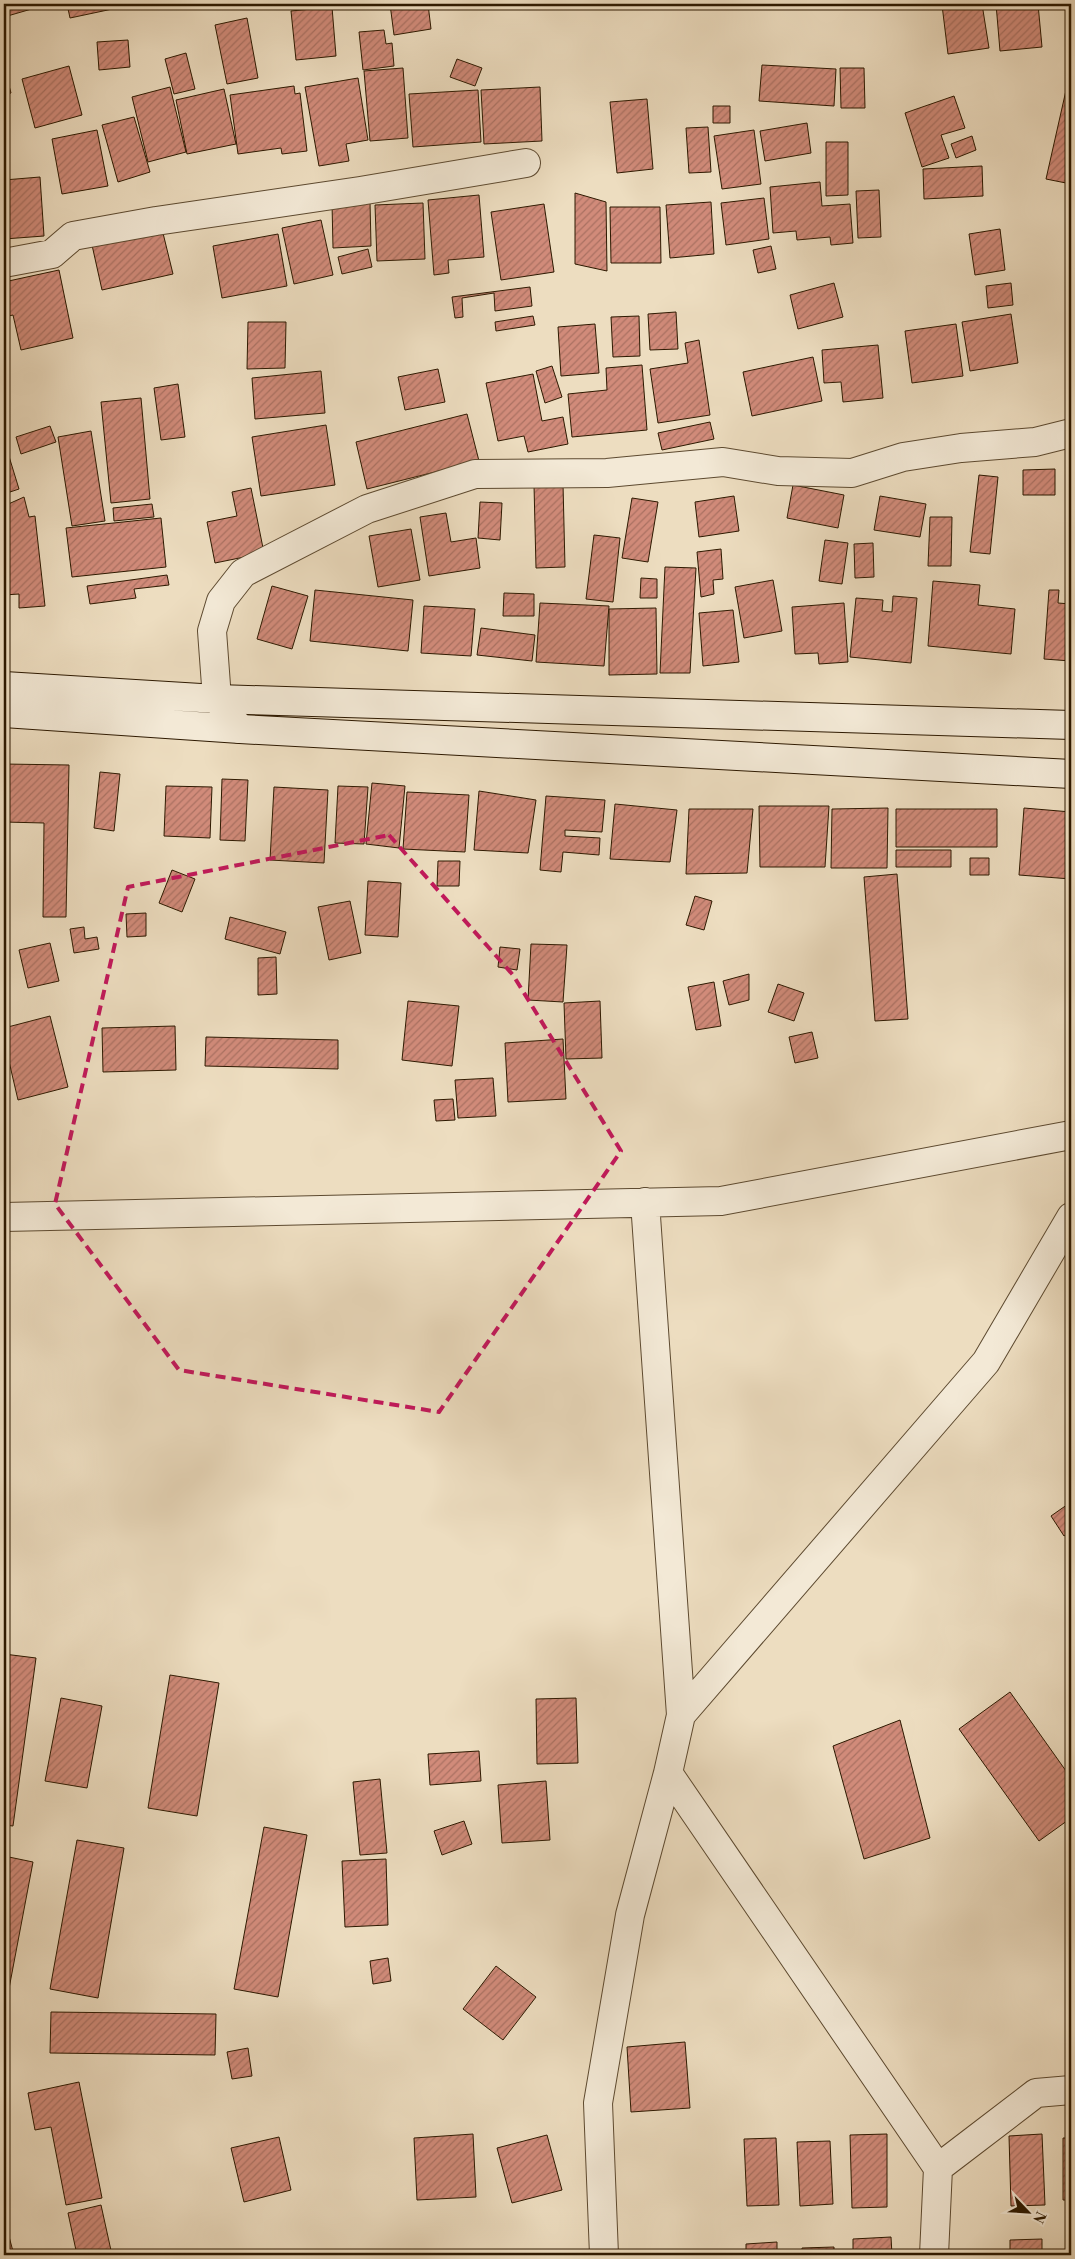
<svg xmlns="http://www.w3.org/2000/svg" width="1075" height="2259" viewBox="0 0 1075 2259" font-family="'Libre Bodoni',serif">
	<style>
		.building { fill: url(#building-hatch); stroke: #2d1900 }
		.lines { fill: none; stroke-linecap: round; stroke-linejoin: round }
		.street-casing { stroke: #5d4a30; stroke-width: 30 }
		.secondary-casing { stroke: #2d1900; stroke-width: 30 }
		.street { stroke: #f3e9d6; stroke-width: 28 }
		.secondary { stroke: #f3e9d6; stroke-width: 28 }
		.marked { fill: none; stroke: #c2185b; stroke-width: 4; stroke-dasharray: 10 6; stroke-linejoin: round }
	</style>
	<defs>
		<pattern id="building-hatch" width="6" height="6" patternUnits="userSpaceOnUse" patternTransform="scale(1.25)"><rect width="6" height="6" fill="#d18b7a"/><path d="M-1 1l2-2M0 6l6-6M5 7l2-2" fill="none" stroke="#aa7162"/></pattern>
	</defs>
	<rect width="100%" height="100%" fill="#edddc0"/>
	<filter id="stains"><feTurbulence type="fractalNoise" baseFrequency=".004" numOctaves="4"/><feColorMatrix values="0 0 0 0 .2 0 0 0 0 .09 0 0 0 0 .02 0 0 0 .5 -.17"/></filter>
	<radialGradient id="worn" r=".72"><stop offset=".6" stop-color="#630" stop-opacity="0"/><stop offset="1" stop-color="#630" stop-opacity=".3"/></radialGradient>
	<!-- building -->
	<path class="building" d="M 4,4 L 34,4 L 35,8 L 4,17 Z
		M 67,4 L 136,4 L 70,18 Z
		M 390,4 L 428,4 L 431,29 L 394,35 Z
		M 949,4 L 982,4 L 989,48 L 948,54 L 942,5 Z
		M 996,4 L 1038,4 L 1042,47 L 1000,51 Z
		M 332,7 L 336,56 L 296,60 L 291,11 Z
		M 247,18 L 258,78 L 227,84 L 215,25 Z
		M 384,30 L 386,44 L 392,43 L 394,66 L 363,70 L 359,32 Z
		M 128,40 L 130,67 L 99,70 L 97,42 Z
		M 186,53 L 195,89 L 174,94 L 165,59 Z
		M 457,59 L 482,68 L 475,86 L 450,77 Z
		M 762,65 L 836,69 L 834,106 L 759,101 Z
		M 69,66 L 82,115 L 35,128 L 22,79 Z
		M 403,68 L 408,138 L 370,141 L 364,71 Z
		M 840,68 L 864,68 L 865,108 L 841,108 Z
		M 5,71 L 11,93 L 4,95 L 4,72 Z
		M 1069,77 L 1071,78 L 1071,184 L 1046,179 Z
		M 358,78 L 368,140 L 346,144 L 349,161 L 319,166 L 305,87 Z
		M 294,86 L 295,94 L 300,93 L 307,151 L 282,154 L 281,148 L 238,154 L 230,95 Z
		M 170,87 L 186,152 L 148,162 L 132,97 Z
		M 540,87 L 542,141 L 484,144 L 481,90 Z
		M 224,89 L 236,144 L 187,154 L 176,100 Z
		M 478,90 L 481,142 L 413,147 L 409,94 Z
		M 954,96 L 965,128 L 941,135 L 949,158 L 922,167 L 905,113 Z
		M 647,99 L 653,169 L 617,173 L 610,102 Z
		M 713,106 L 730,106 L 730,123 L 713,123 Z
		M 134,117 L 150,172 L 118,182 L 102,125 Z
		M 807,123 L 811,153 L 765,161 L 760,131 Z
		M 708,127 L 711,172 L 689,173 L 686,128 Z
		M 97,130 L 108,186 L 62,194 L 52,139 Z
		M 754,130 L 761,184 L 722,189 L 714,136 Z
		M 972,136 L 976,150 L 956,158 L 951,144 Z
		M 826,142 L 848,142 L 848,195 L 826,196 Z
		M 982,166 L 983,196 L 924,199 L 923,169 Z
		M 40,177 L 44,236 L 4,239 L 4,180 Z
		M 820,182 L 822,206 L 850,204 L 853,243 L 831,245 L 830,237 L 797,240 L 796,231 L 773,233 L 770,187 Z
		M 879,190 L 881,237 L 858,238 L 856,191 Z
		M 575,193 L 606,202 L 607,271 L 575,264 Z
		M 479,195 L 484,257 L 448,260 L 449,273 L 434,275 L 428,200 Z
		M 764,198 L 769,239 L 726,245 L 721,203 Z
		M 370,202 L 371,246 L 333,248 L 332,203 Z
		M 711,202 L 714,254 L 670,258 L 666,205 Z
		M 423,203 L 425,259 L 377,261 L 375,205 Z
		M 544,204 L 554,272 L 501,280 L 491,212 Z
		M 610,207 L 660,207 L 661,263 L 611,263 Z
		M 321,220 L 333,275 L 294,284 L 282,228 Z
		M 162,229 L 173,274 L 102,290 L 92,245 Z
		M 1000,229 L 1005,270 L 975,275 L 969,234 Z
		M 278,234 L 287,286 L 222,298 L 213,246 Z
		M 771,246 L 776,269 L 758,273 L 753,250 Z
		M 368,249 L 372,267 L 342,274 L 338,257 Z
		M 59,270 L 73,338 L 21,350 L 13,315 L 4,317 L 4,282 Z
		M 834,283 L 843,317 L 798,329 L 790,295 Z
		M 1011,283 L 1013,305 L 988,308 L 986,286 Z
		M 530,287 L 532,306 L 495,311 L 494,293 L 462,298 L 463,317 L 455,318 L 452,297 Z
		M 676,312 L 678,349 L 650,350 L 648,314 Z
		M 1011,314 L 1018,363 L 970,371 L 962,322 Z
		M 533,316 L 535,325 L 496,331 L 495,322 Z
		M 639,316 L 640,356 L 613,357 L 611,317 Z
		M 248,322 L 286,322 L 285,368 L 247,369 Z
		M 595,324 L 599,373 L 561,376 L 558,327 Z
		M 956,324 L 963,376 L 912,383 L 905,331 Z
		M 1068,324 L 1071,324 L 1071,355 Z
		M 699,340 L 710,415 L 658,423 L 650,369 L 688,363 L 685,343 Z
		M 878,345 L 883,398 L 843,402 L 841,382 L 824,383 L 822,350 Z
		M 813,357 L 822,401 L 752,416 L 743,372 Z
		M 642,365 L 647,430 L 572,437 L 568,394 L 607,390 L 606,368 Z
		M 552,366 L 562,397 L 545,403 L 536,371 Z
		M 438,369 L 445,402 L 405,410 L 398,377 Z
		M 321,371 L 325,413 L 255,419 L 252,378 Z
		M 533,374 L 542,421 L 563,417 L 568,444 L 528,452 L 524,436 L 498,441 L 486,383 Z
		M 178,384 L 185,437 L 161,440 L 154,388 Z
		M 141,398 L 150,499 L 111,503 L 101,402 Z
		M 467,414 L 479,461 L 367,489 L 356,442 Z
		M 710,422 L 714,439 L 662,450 L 658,433 Z
		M 326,425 L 335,485 L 261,496 L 252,437 Z
		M 50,426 L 56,442 L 21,454 L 16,437 Z
		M 91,431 L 105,521 L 72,526 L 58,437 Z
		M 4,440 L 19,489 L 4,494 Z
		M 1055,469 L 1055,495 L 1023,495 L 1023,470 Z
		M 979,475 L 998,477 L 990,554 L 970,552 Z
		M 563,484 L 565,567 L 536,568 L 534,485 Z
		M 793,485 L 844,495 L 838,528 L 787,518 Z
		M 251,488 L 264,553 L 215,563 L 207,522 L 237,516 L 232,492 Z
		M 734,496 L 739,531 L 699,537 L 695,502 Z
		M 880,496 L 926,504 L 920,537 L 874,530 Z
		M 24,497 L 29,517 L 35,516 L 45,606 L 19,608 L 19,594 L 4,595 L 4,506 Z
		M 632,498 L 658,502 L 648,562 L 622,558 Z
		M 480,502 L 502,503 L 500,540 L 478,538 Z
		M 152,504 L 154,517 L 114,521 L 113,508 Z
		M 446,513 L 451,542 L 476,538 L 480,568 L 429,576 L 420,517 Z
		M 930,517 L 952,517 L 951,566 L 928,566 Z
		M 161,518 L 166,567 L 72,577 L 66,528 Z
		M 411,529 L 420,580 L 378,587 L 369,536 Z
		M 594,535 L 620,538 L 613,602 L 586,599 Z
		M 825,540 L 848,543 L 842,584 L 819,581 Z
		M 873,543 L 874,577 L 855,578 L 854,544 Z
		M 721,549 L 723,579 L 713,580 L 714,594 L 701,597 L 697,552 Z
		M 1071,560 L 1071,596 L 1067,595 Z
		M 665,567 L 696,568 L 690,673 L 660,673 Z
		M 167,575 L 169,585 L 134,589 L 136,598 L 90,604 L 87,586 Z
		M 641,578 L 657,579 L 657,598 L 640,598 Z
		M 773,580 L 782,631 L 744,638 L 735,587 Z
		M 933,581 L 980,585 L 978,605 L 1015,609 L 1011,654 L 928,646 Z
		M 272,586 L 308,596 L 292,649 L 257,639 Z
		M 315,590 L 413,600 L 408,651 L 310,641 Z
		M 1049,590 L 1059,590 L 1058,603 L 1071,604 L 1071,661 L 1044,659 Z
		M 504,593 L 534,594 L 534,616 L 503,616 Z
		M 893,596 L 917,598 L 911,663 L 850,657 L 856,598 L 883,600 L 882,611 L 892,612 Z
		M 540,603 L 609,606 L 604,666 L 536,662 Z
		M 844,603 L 848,662 L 819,664 L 818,653 L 795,654 L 792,607 Z
		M 424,606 L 475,609 L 471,656 L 421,653 Z
		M 656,608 L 657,674 L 609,675 L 609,609 Z
		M 733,610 L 739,662 L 703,666 L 699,613 Z
		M 481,628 L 535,635 L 532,661 L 477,655 Z
		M 4,764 L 69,765 L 66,917 L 43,917 L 44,823 L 4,822 Z
		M 100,772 L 120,774 L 114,831 L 94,828 Z
		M 222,779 L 248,780 L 245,841 L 220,840 Z
		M 372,783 L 405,786 L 399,848 L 366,844 Z
		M 166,786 L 212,787 L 210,838 L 164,836 Z
		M 338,786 L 368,787 L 364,844 L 335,843 Z
		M 274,787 L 328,790 L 324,863 L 270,860 Z
		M 479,791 L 536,800 L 528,853 L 474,850 Z
		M 407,792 L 469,795 L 465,852 L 403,849 Z
		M 546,796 L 605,800 L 602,832 L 565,830 L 565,836 L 600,838 L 599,855 L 563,852 L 561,872 L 540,870 Z
		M 615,804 L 677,810 L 670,862 L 610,859 Z
		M 759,806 L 829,806 L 825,867 L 760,867 Z
		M 888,808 L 887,868 L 831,868 L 832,809 Z
		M 1024,808 L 1071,812 L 1071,879 L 1019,875 Z
		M 689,809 L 753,809 L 747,873 L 686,874 Z
		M 896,809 L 997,809 L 997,847 L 896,847 Z
		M 896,850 L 951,850 L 951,867 L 896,867 Z
		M 970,858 L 989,858 L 989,875 L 970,875 Z
		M 438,861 L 460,861 L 459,886 L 437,886 Z
		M 172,870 L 195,879 L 182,912 L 159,903 Z
		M 897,874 L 908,1019 L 875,1021 L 864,877 Z
		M 368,881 L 401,883 L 398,937 L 365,935 Z
		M 695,896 L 712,901 L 704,930 L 686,925 Z
		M 350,901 L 361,953 L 329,960 L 318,907 Z
		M 146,913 L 146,936 L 127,937 L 126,914 Z
		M 230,917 L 286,932 L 280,954 L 225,939 Z
		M 84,927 L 85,939 L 97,937 L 99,949 L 74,953 L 70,929 Z
		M 50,943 L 59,981 L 28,988 L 19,950 Z
		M 531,944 L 567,945 L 563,1002 L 528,1000 Z
		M 500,947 L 520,949 L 517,970 L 498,967 Z
		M 276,957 L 277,994 L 258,995 L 258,958 Z
		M 749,974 L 749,1000 L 729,1005 L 723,981 Z
		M 714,982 L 721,1026 L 696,1030 L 688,987 Z
		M 778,984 L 804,993 L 794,1021 L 768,1012 Z
		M 408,1001 L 459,1006 L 452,1066 L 402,1060 Z
		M 600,1001 L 602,1058 L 566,1059 L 564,1003 Z
		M 50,1016 L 68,1087 L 18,1100 L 4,1040 L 4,1028 Z
		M 175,1026 L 176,1070 L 103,1072 L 102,1028 Z
		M 812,1032 L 818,1058 L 795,1063 L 789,1037 Z
		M 206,1037 L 338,1040 L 338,1069 L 205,1066 Z
		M 563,1039 L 566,1099 L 508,1102 L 505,1043 Z
		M 493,1078 L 496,1116 L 458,1118 L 455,1080 Z
		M 453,1099 L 455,1120 L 436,1121 L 434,1100 Z
		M 1071,1502 L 1071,1531 L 1064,1536 L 1051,1516 Z
		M 4,1654 L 36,1658 L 13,1826 L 4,1825 Z
		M 170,1675 L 219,1683 L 197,1816 L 148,1808 Z
		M 1010,1692 L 1071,1778 L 1071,1818 L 1039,1841 L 959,1729 Z
		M 61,1698 L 102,1706 L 87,1788 L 45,1781 Z
		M 576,1698 L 578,1763 L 537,1764 L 536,1699 Z
		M 900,1720 L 930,1838 L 864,1859 L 833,1746 Z
		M 479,1751 L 481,1781 L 430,1785 L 428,1754 Z
		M 380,1779 L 387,1853 L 360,1855 L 353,1782 Z
		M 546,1781 L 550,1840 L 502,1843 L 498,1785 Z
		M 464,1821 L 472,1844 L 442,1855 L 434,1831 Z
		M 264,1827 L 307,1835 L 278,1997 L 234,1989 Z
		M 77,1840 L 124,1848 L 98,1998 L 50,1989 Z
		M 4,1856 L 33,1862 L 4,2015 Z
		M 386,1859 L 388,1925 L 345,1927 L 342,1861 Z
		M 388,1958 L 391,1981 L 373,1984 L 370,1961 Z
		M 496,1966 L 536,1997 L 503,2040 L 463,2009 Z
		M 51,2012 L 216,2014 L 215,2055 L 50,2053 Z
		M 685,2042 L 690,2108 L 631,2112 L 627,2047 Z
		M 248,2048 L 252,2076 L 232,2079 L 227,2052 Z
		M 79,2082 L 102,2198 L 66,2205 L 51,2127 L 35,2130 L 28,2093 Z
		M 473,2134 L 476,2197 L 417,2200 L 414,2138 Z
		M 887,2134 L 887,2207 L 852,2208 L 850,2135 Z
		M 1042,2134 L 1045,2205 L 1011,2206 L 1009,2136 Z
		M 547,2135 L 562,2190 L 512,2203 L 497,2148 Z
		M 279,2137 L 291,2190 L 244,2202 L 231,2148 Z
		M 776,2138 L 779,2205 L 747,2206 L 744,2139 Z
		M 1063,2138 L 1071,2138 L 1071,2200 L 1063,2200 Z
		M 830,2141 L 833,2204 L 800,2206 L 797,2142 Z
		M 101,2205 L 112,2255 L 77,2255 L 68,2213 Z
		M 4,2218 L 14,2255 L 4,2255 Z
		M 891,2237 L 892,2255 L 853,2255 L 853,2239 Z
		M 1042,2239 L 1042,2255 L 1010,2255 L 1010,2240 Z
		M 777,2242 L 777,2255 L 746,2255 L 746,2244 Z
		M 1066,2244 L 1071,2244 L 1071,2255 L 1066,2255 Z
		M 834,2247 L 834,2255 L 802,2255 L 802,2248 Z
		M 430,2251 L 430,2255 L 343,2255 L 343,2252 Z"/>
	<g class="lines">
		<!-- street casing -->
		<g class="street-casing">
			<path id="street" d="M 4,263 L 52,254 L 73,236 L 156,221 L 360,191 L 526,163
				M 240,729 L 217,699 L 212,631 L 221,601 L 243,573 L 367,509 L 475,474 L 607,473 L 723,462 L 778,471 L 852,473 L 903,457 L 961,448 L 1035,442 L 1071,433
				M 645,1202 L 681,1715
				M 4,1217 L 721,1201 L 1071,1135
				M 1071,1217 L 986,1362 L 681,1715 L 668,1773 L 938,2168 L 1036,2093 L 1071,2090
				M 604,2255 L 598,2103 L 630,1915 L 668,1773
				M 934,2255 L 938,2168"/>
		</g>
		<!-- secondary casing -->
		<g class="secondary-casing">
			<path id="secondary" d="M 4,686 L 217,699 L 1071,725
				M 4,713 L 240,729 L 1071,774"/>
		</g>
		<!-- street -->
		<use href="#street" class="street"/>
		<!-- secondary -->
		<use href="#secondary" class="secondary"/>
	</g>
	<!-- marked area -->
	<path class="marked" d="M 389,835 L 513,975 L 621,1151 L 439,1412 L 179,1370 L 55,1204 L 128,887 Z"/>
	<!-- margin -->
	<rect width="1075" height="2259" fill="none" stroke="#edddc0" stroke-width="20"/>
	<rect x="5" y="5" width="1065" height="2249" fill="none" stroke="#2d1900" stroke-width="2.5"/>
	<rect x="10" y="10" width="1055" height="2239" fill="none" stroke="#2d1900"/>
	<!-- north arrow -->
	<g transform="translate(1028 2212) rotate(115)" stroke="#f3e9d6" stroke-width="4" paint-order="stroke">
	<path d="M0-4L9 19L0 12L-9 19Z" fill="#2d1900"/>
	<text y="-8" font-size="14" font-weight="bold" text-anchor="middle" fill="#2d1900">N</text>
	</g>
	<rect width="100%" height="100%" filter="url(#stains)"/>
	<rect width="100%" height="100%" fill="url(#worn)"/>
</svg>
